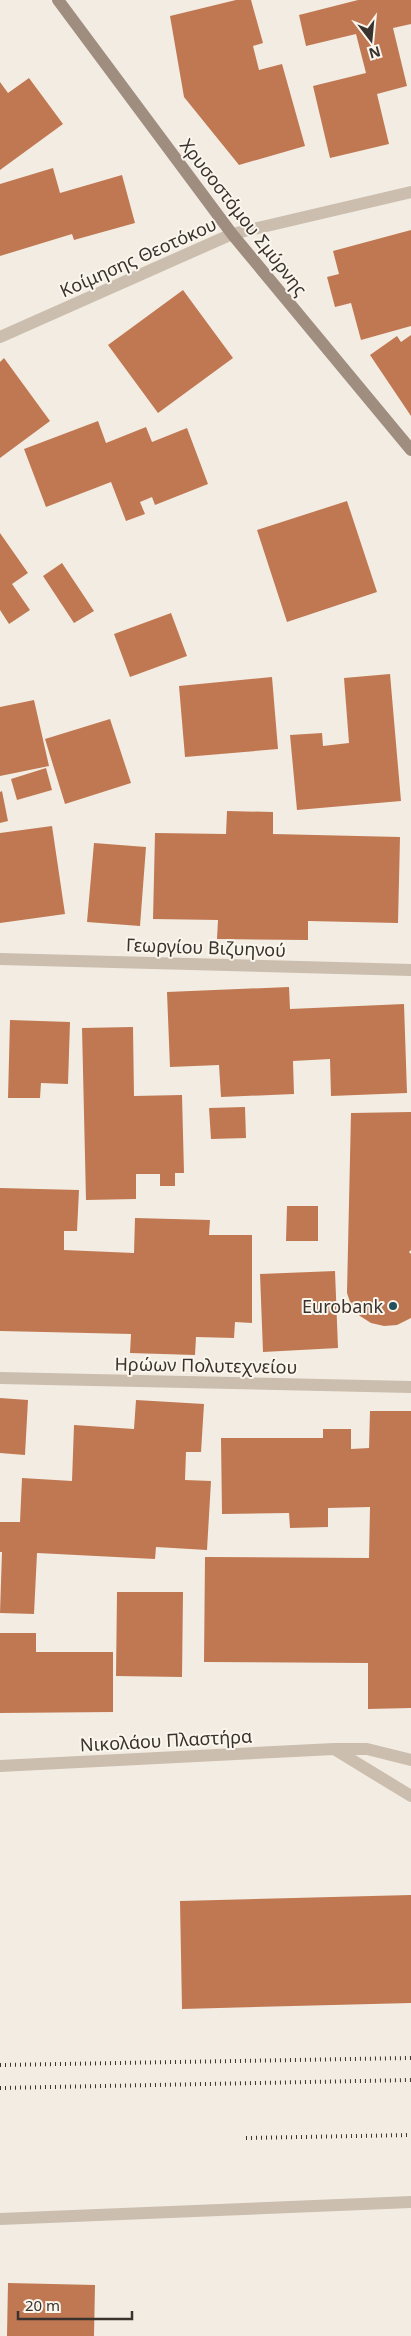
<svg xmlns="http://www.w3.org/2000/svg" width="411" height="2336" viewBox="0 0 411 2336" font-family="'Noto Sans',sans-serif">
	<style>
		.building { fill: #c07852 }
		.lines { fill: none; stroke-linecap: round; stroke-linejoin: round }
		.street { stroke: #cbbeae; stroke-width: 12 }
		.secondary { stroke: #9f8e7f; stroke-width: 12 }
		.rail { stroke: #3a322c; stroke-width: 4; stroke-dasharray: 1 4; stroke-linecap: butt }
		.poi-dot { fill: #23505a; stroke: #faf6ee; stroke-width: 2 }
		.labels { text-anchor: middle; dominant-baseline: central; stroke-width: 4; stroke-linejoin: round; paint-order: stroke }
		.street-label { font-size: 18px; fill: #3a322c; stroke: #faf6ee }
		.poi-label { font-size: 18px; fill: #3a322c; stroke: #faf6ee; text-anchor: end }
	</style>
	<rect width="100%" height="100%" fill="#f3ece2"/>
	<!-- building -->
	<path class="building" d="M 236,0 L 251,0 L 263,43 L 253,46 L 259,70 L 282,64 L 305,146 L 239,165 L 184,97 L 170,16 Z
		M 358,0 L 411,0 L 411,24 L 393,28 L 407,86 L 377,94 L 389,144 L 330,158 L 313,86 L 366,73 L 356,34 L 306,46 L 299,15 Z
		M 29,78 L 63,124 L 0,170 L 0,82 L 8,93 Z
		M 53,168 L 60,193 L 122,175 L 135,223 L 74,240 L 72,234 L 0,256 L 0,184 Z
		M 411,230 L 411,326 L 361,340 L 351,303 L 335,307 L 327,277 L 339,274 L 333,251 Z
		M 183,290 L 233,358 L 158,413 L 108,345 Z
		M 411,335 L 411,416 L 370,355 L 397,336 L 401,342 Z
		M 4,358 L 50,421 L 0,458 L 0,362 Z
		M 98,421 L 106,443 L 146,427 L 152,442 L 187,428 L 208,484 L 155,505 L 152,497 L 140,502 L 145,514 L 126,521 L 111,482 L 46,507 L 24,449 Z
		M 347,501 L 377,592 L 287,622 L 257,530 Z
		M 0,533 L 28,573 L 12,584 L 30,610 L 9,624 L 0,610 Z
		M 62,563 L 94,611 L 74,623 L 43,576 Z
		M 171,613 L 187,656 L 130,677 L 114,634 Z
		M 390,674 L 401,801 L 297,810 L 290,735 L 322,733 L 323,746 L 349,743 L 344,678 Z
		M 272,677 L 278,749 L 185,757 L 179,686 Z
		M 34,700 L 49,766 L 0,776 L 0,707 Z
		M 110,719 L 131,783 L 65,804 L 45,739 Z
		M 46,768 L 52,790 L 17,800 L 11,779 Z
		M 2,791 L 8,821 L 0,823 L 0,792 Z
		M 227,811 L 273,812 L 273,834 L 400,837 L 398,923 L 308,921 L 308,940 L 217,939 L 218,920 L 153,919 L 155,833 L 226,834 Z
		M 52,826 L 65,914 L 0,923 L 0,833 Z
		M 94,843 L 146,847 L 140,926 L 87,922 Z
		M 289,987 L 290,1009 L 404,1004 L 407,1093 L 331,1096 L 330,1059 L 293,1061 L 294,1094 L 221,1097 L 219,1065 L 170,1067 L 167,992 Z
		M 10,1020 L 70,1022 L 68,1084 L 41,1083 L 40,1098 L 8,1098 Z
		M 133,1027 L 134,1096 L 182,1095 L 184,1173 L 175,1173 L 175,1186 L 160,1186 L 160,1174 L 136,1174 L 136,1199 L 86,1200 L 82,1028 Z
		M 245,1107 L 246,1138 L 211,1139 L 209,1108 Z
		M 411,1112 L 411,1250 L 409,1252 L 411,1254 L 411,1318 L 397,1325 L 384,1326 L 371,1323 L 360,1316 L 351,1305 L 347,1293 L 351,1113 Z
		M 0,1188 L 79,1190 L 77,1231 L 64,1231 L 64,1250 L 134,1253 L 135,1218 L 210,1220 L 209,1235 L 252,1235 L 252,1323 L 235,1322 L 234,1338 L 196,1337 L 195,1355 L 130,1353 L 131,1334 L 0,1331 Z
		M 287,1206 L 318,1206 L 318,1241 L 286,1241 Z
		M 335,1271 L 338,1348 L 263,1352 L 260,1274 Z
		M 0,1398 L 28,1400 L 25,1455 L 0,1453 Z
		M 136,1400 L 204,1404 L 201,1452 L 186,1452 L 185,1480 L 211,1481 L 207,1550 L 156,1547 L 155,1559 L 37,1553 L 34,1614 L 0,1613 L 2,1552 L 0,1552 L 0,1522 L 20,1522 L 22,1478 L 72,1481 L 74,1425 L 134,1429 Z
		M 370,1411 L 411,1411 L 411,1708 L 368,1709 L 368,1663 L 204,1662 L 205,1557 L 369,1558 L 370,1507 L 328,1508 L 328,1527 L 290,1528 L 289,1513 L 222,1514 L 221,1438 L 323,1438 L 323,1429 L 351,1429 L 351,1449 L 369,1448 Z
		M 117,1592 L 183,1592 L 182,1677 L 116,1676 Z
		M 0,1633 L 36,1633 L 36,1652 L 113,1652 L 113,1712 L 0,1713 Z
		M 411,1895 L 411,2003 L 182,2009 L 180,1901 Z
		M 8,2283 L 95,2285 L 94,2336 L 7,2336 Z"/>
	<g class="lines">
		<!-- street -->
		<path class="street" d="M 0,337 L 232,234 L 411,192
			M 0,959 L 411,970
			M 0,1378 L 411,1387
			M 334,1749 L 411,1796
			M 0,1766 L 334,1749 L 367,1749 L 411,1760
			M 0,2219 L 411,2202"/>
		<!-- secondary -->
		<path class="secondary" d="M 58,0 L 232,234 L 411,450"/>
		<!-- rail -->
		<path class="rail" d="M 0,2065 L 411,2058
			M 0,2088 L 411,2080
			M 246,2138 L 411,2135"/>
	</g>
	<!-- markers -->
	<circle class="poi-dot" cx="393" cy="1306" r="5"/>
	<g class="labels">
		<!-- street labels -->
		<g class="street-label">
			<text transform="translate(244 217) rotate(52)">Χρυσοστόμου Σμύρνης</text>
			<text transform="translate(138 257) rotate(-24)">Κοίμησης Θεοτόκου</text>
			<text transform="translate(206 947) rotate(2)">Γεωργίου Βιζυηνού</text>
			<text transform="translate(206 1365) rotate(1)">Ηρώων Πολυτεχνείου</text>
			<text transform="translate(166 1740) rotate(-3)">Νικολάου Πλαστήρα</text>
		</g>
		<!-- poi labels -->
		<g class="poi-label">
			<text x="383" y="1306">Eurobank</text>
		</g>
	</g>
	<!-- north arrow -->
	<g transform="translate(371 40) rotate(164)" stroke="#faf6ee" stroke-width="4" paint-order="stroke">
	<path d="M0-4L9 19L0 12L-9 19Z" fill="#3a322c"/>
	<text y="-8" font-size="14" font-weight="bold" text-anchor="middle" fill="#3a322c">N</text>
	</g>
	<!-- scale -->
	<path d="M18 2311v8h114v-8" fill="none" stroke="#3a322c" stroke-width="2.5"/>
	<text x="25" y="2311" font-size="15" fill="#3a322c" stroke="#faf6ee" stroke-width="4" paint-order="stroke">20 m</text>
</svg>
